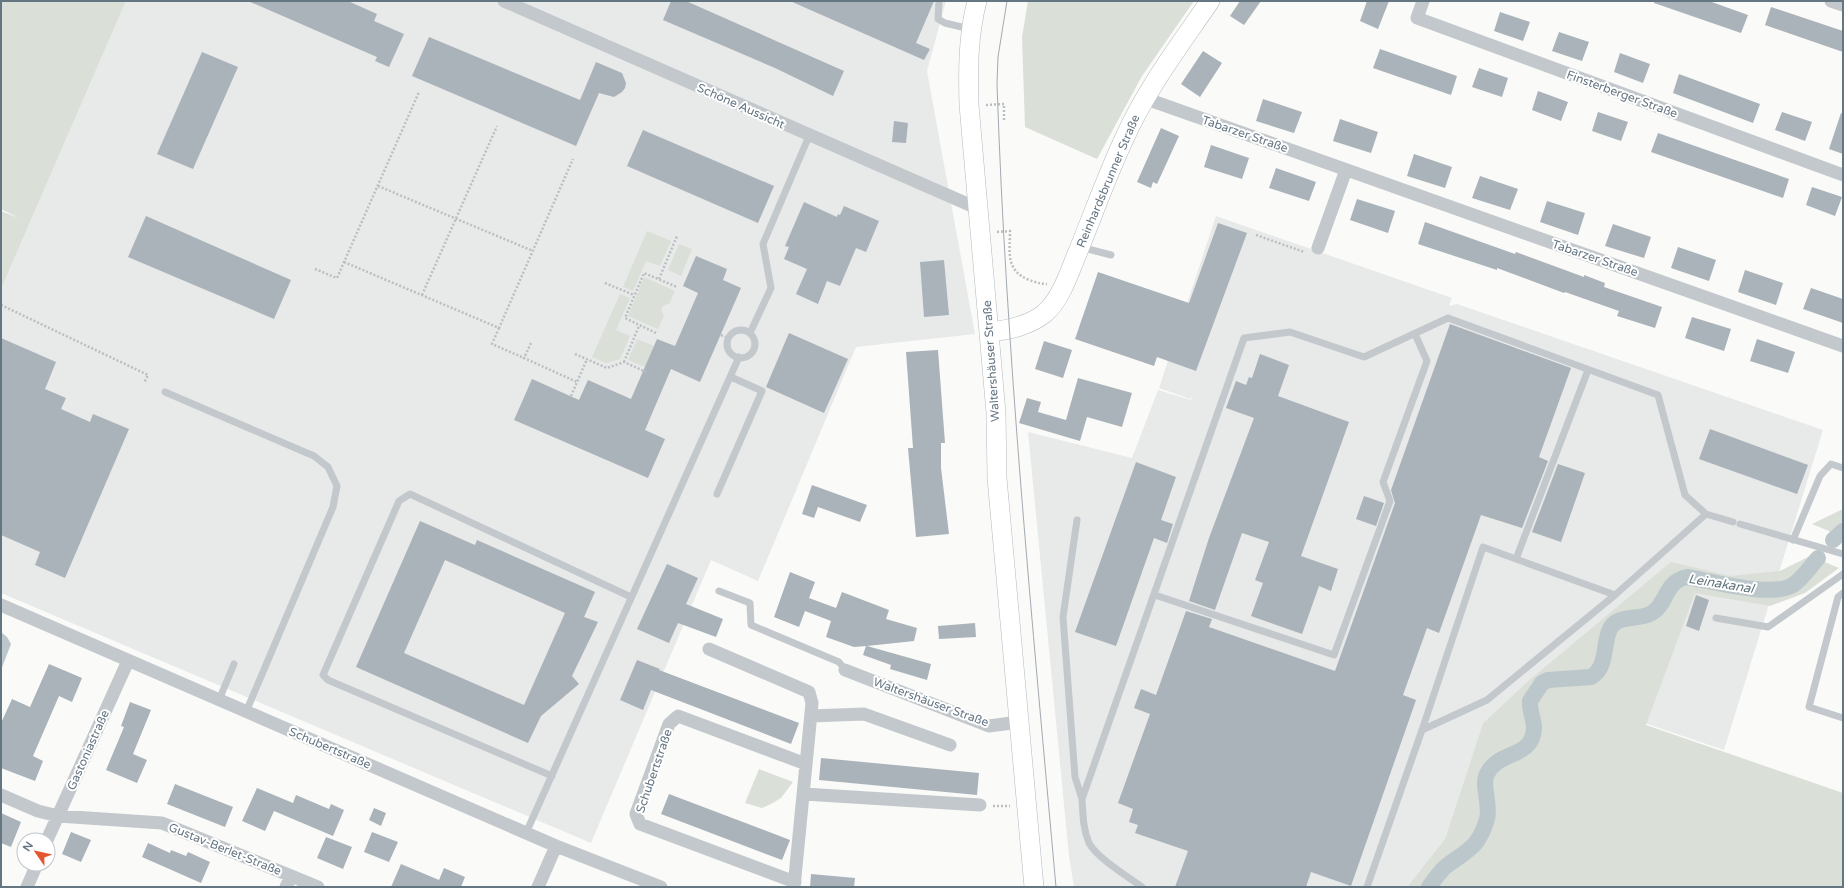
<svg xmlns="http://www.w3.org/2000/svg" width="1844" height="888" viewBox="0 0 1844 888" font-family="'Varela Round',sans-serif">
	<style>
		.built { fill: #e8e9e9 }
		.green { fill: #dadfd7 }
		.water { fill: #bbc7cb }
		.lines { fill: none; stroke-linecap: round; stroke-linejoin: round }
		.canal { stroke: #bbc7cb; stroke-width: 16 }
		.building { fill: #aab3b9; fill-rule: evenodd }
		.secondary-casing { stroke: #b3babf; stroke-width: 20 }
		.path { stroke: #bbbfc2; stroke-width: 2.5; stroke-dasharray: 2 2; stroke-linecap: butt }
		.lane { stroke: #c3c8cc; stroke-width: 7 }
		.street { stroke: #c3c8cc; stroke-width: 13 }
		.secondary { stroke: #fff; stroke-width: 19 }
		.tram { stroke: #a2aab0; stroke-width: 1 }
		.labels { text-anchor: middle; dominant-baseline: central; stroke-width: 4; stroke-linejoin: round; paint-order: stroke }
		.street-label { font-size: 12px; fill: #657683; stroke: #fff }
		.water-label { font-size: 13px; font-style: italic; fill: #60757c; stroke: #fff }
	</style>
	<rect width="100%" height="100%" fill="#fafaf8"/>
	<!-- built -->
	<path class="built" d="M 126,1 L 946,1 L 927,71 L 975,334 L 856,347 L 758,581 L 711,560 L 591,843 L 1,593 L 1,289 Z
		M 1216,216 L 1452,298 L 1449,306 L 1457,304 L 1823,430 L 1724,750 L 1526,683 L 1483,723 L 1445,839 L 1407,887 L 1074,887 L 1069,856 L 1028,432 L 1132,458 L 1158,390 L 1191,400 L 1192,396 L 1190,399 L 1159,388 Z"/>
	<!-- green -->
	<path class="green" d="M 1,1 L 126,1 L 1,289 L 1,211 L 19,218 L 1,209 Z
		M 1028,1 L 1194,1 L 1142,76 L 1097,159 L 1025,127 L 1022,37 Z
		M 647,231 L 671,241 L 660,266 L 646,261 L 633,291 L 623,287 Z
		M 679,244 L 692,249 L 681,276 L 668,270 Z
		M 644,277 L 675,291 L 669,304 C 662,304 659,310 664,316 L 658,329 L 628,316 Z
		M 620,294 L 630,298 L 616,330 L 630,336 L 620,359 L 606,363 L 592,357 Z
		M 637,339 L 654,346 L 645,367 L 628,360 Z
		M 1843,509 L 1843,537 L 1812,524 Z
		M 1810,556 L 1839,568 L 1805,593 L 1770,606 L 1695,593 L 1646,725 L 1843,793 L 1843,887 L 1407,887 L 1445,839 L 1483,723 L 1526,683 L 1671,562 L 1730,576 L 1780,571 Z
		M 759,769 L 793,782 L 781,798 L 771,804 L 762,808 L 745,803 Z"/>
	<!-- water -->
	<path class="water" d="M 1,632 L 7,637 L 11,644 L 1,670 Z"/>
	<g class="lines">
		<!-- canal -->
		<path class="canal" d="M 1833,540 L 1843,531
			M 1429,887 C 1435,879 1441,869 1449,864 C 1470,849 1479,846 1487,819 C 1491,804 1481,786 1487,774 C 1498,750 1533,759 1534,728 C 1534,719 1529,710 1530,701 L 1542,683 L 1548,680 L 1591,677 C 1607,668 1603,647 1609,631 C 1616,613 1639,621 1652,613 C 1668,603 1664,582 1687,577 C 1711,581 1772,598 1793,585 C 1802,579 1810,567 1818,558"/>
	</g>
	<!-- building -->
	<path class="building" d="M 248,1 L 348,1 L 377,14 L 374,21 L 404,34 L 389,67 L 375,61 L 377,57 Z
		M 671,1 L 686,1 L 844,71 L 833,96 L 775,68 L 663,20 Z
		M 790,1 L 934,1 L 916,43 L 930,49 L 924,60 Z
		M 1240,1 L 1261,1 L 1244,25 L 1230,16 Z
		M 1367,1 L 1389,1 L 1378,29 L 1360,21 Z
		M 1654,1 L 1709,1 L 1748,15 L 1741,33 L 1654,3 Z
		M 1771,7 L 1843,31 L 1843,52 L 1765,25 Z
		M 1500,12 L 1530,22 L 1523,41 L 1494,31 Z
		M 1559,32 L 1589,42 L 1582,61 L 1552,51 Z
		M 429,37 L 580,100 L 596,62 L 622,73 L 626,83 L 625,88 L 622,92 L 614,97 L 599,93 L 576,146 L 412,76 Z
		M 1380,49 L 1457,76 L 1451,95 L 1373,68 Z
		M 1203,51 L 1222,63 L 1200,97 L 1181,84 Z
		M 202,52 L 238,67 L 193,169 L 157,154 Z
		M 1620,53 L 1650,64 L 1643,83 L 1614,72 Z
		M 1479,68 L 1508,78 L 1502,97 L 1472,87 Z
		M 1679,74 L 1760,104 L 1753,123 L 1673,93 Z
		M 1538,91 L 1568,102 L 1561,121 L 1532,110 Z
		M 1263,99 L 1302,112 L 1294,133 L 1256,121 Z
		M 1598,112 L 1628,122 L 1621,141 L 1592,131 Z
		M 1782,112 L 1812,122 L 1805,141 L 1775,130 Z
		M 1841,113 L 1843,114 L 1843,154 L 1829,149 Z
		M 1340,119 L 1378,132 L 1371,153 L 1333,141 Z
		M 894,121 L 908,123 L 906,143 L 892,142 Z
		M 1161,128 L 1179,136 L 1157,184 L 1153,182 L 1151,188 L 1137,182 Z
		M 643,130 L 774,186 L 758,223 L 627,166 Z
		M 1658,133 L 1789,179 L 1783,198 L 1651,152 Z
		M 1211,145 L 1249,158 L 1242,179 L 1204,167 Z
		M 1414,154 L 1452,167 L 1445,188 L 1407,176 Z
		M 1276,168 L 1316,182 L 1309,201 L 1269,188 Z
		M 1480,176 L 1518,189 L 1510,210 L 1472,198 Z
		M 1812,187 L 1842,197 L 1835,216 L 1806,205 Z
		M 1357,199 L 1395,211 L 1388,233 L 1350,220 Z
		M 1547,201 L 1585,213 L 1578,235 L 1540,222 Z
		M 804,202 L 837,217 L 838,214 L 840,215 L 844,206 L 879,221 L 866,252 L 856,248 L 840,286 L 827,281 L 818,304 L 796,294 L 807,269 L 784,259 L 789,247 L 785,246 Z
		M 146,216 L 291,280 L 274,319 L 128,257 Z
		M 1425,222 L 1515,254 L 1516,252 L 1584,277 L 1584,275 L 1605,283 L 1604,287 L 1662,307 L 1655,328 L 1617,316 L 1619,311 L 1565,292 L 1564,293 L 1497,268 L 1497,270 L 1418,244 Z
		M 1218,223 L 1247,233 L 1196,371 L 1157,357 L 1154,366 L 1075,339 L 1098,272 L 1189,303 Z
		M 1613,224 L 1651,237 L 1644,258 L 1605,246 Z
		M 1678,247 L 1716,260 L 1709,281 L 1671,268 Z
		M 696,256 L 727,269 L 723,280 L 741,288 L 700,382 L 671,369 L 645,430 L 665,439 L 648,478 L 514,420 L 532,379 L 579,400 L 588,380 L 631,399 L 657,339 L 675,346 L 698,293 L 683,286 Z
		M 944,260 L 949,315 L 924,317 L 920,262 Z
		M 1745,270 L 1783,283 L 1776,305 L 1738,292 Z
		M 1811,288 L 1843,299 L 1843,323 L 1803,309 Z
		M 1692,317 L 1731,329 L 1724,351 L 1685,338 Z
		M 1450,324 L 1571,368 L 1539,457 L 1548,461 L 1522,528 L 1481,515 L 1439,633 L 1427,628 L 1403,695 L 1416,700 L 1351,886 L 1311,872 L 1306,887 L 1175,887 L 1188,851 L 1135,833 L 1138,825 L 1129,822 L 1133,809 L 1118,803 L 1150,714 L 1134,708 L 1141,689 L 1156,695 L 1186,611 L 1212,619 L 1209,627 L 1335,671 L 1395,503 L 1391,490 Z
		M 789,333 L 848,359 L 824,413 L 766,387 Z
		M 1,338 L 56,362 L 45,389 L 66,398 L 61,409 L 90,422 L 93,414 L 129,429 L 65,578 L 35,565 L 40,552 L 1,535 Z
		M 1757,339 L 1795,352 L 1788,373 L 1750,361 Z
		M 1044,341 L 1072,350 L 1063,378 L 1035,369 Z
		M 938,350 L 945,443 L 941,443 L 941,468 L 949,534 L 916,537 L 908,448 L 913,448 L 906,352 Z
		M 1260,354 L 1289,365 L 1278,396 L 1349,422 L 1301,556 L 1338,569 L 1331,591 L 1319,586 L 1302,634 L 1251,616 L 1263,583 L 1255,580 L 1269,542 L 1242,533 L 1215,610 L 1189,601 L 1209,538 L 1254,418 L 1226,408 L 1236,381 L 1246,385 L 1249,377 L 1252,378 Z
		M 1078,378 L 1132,393 L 1122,427 L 1087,417 L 1080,441 L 1019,423 L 1027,398 L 1041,402 L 1038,412 L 1066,420 Z
		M 1710,429 L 1808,465 L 1797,494 L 1699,459 Z
		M 1136,462 L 1176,477 L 1161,520 L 1173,524 L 1167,543 L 1154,538 L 1116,646 L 1075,632 Z
		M 1558,464 L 1585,473 L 1561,542 L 1532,532 Z
		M 812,485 L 867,505 L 860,522 L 818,507 L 814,518 L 802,514 Z
		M 1364,496 L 1384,503 L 1376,526 L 1356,519 Z
		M 420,521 L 475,545 L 477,540 L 595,592 L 584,617 L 598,622 L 572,676 L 579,684 L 541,716 L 528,743 L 356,667 ZM 445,560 L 565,613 L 524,705 L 404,653 Z
		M 667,564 L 698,578 L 686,604 L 723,619 L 716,637 L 678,623 L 669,643 L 637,629 Z
		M 790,572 L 815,582 L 809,598 L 836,608 L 842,592 L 889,610 L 886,619 L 917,628 L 914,641 L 867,646 L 931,664 L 927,680 L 890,669 L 891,665 L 863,655 L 866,646 L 854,647 L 826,637 L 831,621 L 805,611 L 799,627 L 774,617 Z
		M 1696,595 L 1709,600 L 1699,631 L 1686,626 Z
		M 975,623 L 976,637 L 939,639 L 938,626 Z
		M 637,660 L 660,669 L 659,670 L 799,723 L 791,744 L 651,690 L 643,710 L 620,700 Z
		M 49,664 L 82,678 L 72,702 L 59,696 L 33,756 L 43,761 L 35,781 L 1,768 L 1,723 L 12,699 L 30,707 Z
		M 130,702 L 151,710 L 133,754 L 147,760 L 137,783 L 106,770 L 124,727 L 121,726 Z
		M 821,758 L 979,773 L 977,795 L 819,780 Z
		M 175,784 L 233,807 L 225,827 L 167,804 Z
		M 257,788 L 293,803 L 296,795 L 329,809 L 331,804 L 344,810 L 333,836 L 274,811 L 265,831 L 242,821 Z
		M 669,794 L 790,840 L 782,860 L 661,814 Z
		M 374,808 L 386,813 L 381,826 L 369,820 Z
		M 1,813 L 21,822 L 11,847 L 1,843 Z
		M 71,832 L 91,840 L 81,862 L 62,854 Z
		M 372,832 L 398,842 L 389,862 L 364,852 Z
		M 326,837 L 352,847 L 343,869 L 317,858 Z
		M 148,843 L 170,853 L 171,850 L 186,856 L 188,852 L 210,862 L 201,883 L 142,857 Z
		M 401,864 L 439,880 L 444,868 L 465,877 L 461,887 L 391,887 Z
		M 811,874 L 855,878 L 854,887 L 810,887 Z"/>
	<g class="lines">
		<!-- secondary casing -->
		<g class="secondary-casing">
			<path id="secondary" d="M 977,1 C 968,36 968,69 969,105 L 996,413 L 997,478 L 1034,887
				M 989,332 C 1009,330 1029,326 1045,313 C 1061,299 1069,273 1077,254 C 1093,215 1107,175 1125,137 C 1147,88 1180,45 1210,1"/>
		</g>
		<!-- path -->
		<path class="path" d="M 986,105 L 1004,104 L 1004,121
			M 378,186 L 533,251
			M 997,232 L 1010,231 C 1010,252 1005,270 1029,280 C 1035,282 1040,284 1047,284
			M 1256,235 L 1304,252
			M 344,262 L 499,328 L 573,159
			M 315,269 L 337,278 L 419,92
			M 659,279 L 677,236
			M 605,283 L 634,295
			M 422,295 L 497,126
			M 1,305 L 148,375 L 144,383
			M 499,328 L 492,344 L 524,358
			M 656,333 L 625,318 L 644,273 L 677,287
			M 721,335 L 728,338
			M 531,343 L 524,358 L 577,382
			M 575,354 L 607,368 L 624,362 L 646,372
			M 624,362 L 639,326
			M 571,396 L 587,359
			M 993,806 L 1010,806"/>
		<!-- lane -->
		<path class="lane" d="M 939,1 L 938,19 L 945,23 L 970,29
			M 1080,247 L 1111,255
			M727 344a14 14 0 1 1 28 0a14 14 0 1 1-28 0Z
			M 750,333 L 771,288 L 763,244 L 809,136
			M 165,392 L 314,456 L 328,467 L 337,486 L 333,507 L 246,712
			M 717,494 L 762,391 L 731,377
			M 1077,520 L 1063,617 L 1075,777 L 1082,799
			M 1740,524 L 1843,554
			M 1793,540 L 1820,476 L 1831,464 L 1843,468
			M 1516,559 L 1588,370
			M 719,591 L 750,603 L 751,625 L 839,662 L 845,670
			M 1843,593 L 1838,597 L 1809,707 L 1843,718
			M 1155,595 L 1334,655 L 1390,501 L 1383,482 L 1427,361 L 1415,334
			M 1716,618 L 1768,627 L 1843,574
			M 219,700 L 234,664
			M 1422,730 L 1483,547 L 1615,595
			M 552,776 L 328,680 L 323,675 L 399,501 L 410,494 L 631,597
			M 526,833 L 739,357
			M 1142,887 C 1128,877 1096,857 1089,843 C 1083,829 1083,815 1082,799 L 1244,338 L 1290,332 L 1364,357 L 1448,318 L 1658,395 L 1685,495 L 1706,514 L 1733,522
			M 1367,887 L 1422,730 L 1487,700 L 1615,595 L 1706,514"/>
		<!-- street -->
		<path class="street" d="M 504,1 L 979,209
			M 1423,1 L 1417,18 L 1843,175
			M 1831,1 L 1843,5
			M 1144,98 L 1843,346
			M 1318,248 L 1346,170
			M 1,605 L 556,846 L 661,887
			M 709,649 L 809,692 L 812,703 L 794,887
			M 845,670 L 989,726 L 1019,722
			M 811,716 L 864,714 L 950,745
			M 804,794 L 980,805
			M 1,795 L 38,811 L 58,816 L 162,823 L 318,887
			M 47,840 L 128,661
			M 795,882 L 640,824 L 636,814 L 669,724 L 678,716 L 806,764
			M 27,887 L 37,864
			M 286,887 L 291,876
			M 538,887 L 556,846"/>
		<!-- secondary -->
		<use href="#secondary" class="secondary"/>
		<!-- tram -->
		<path class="tram" d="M 1007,1 L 998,57 L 997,84 C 1006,352 1032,620 1056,887"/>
	</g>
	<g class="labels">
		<!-- street labels -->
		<g class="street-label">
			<text transform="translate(1622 94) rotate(20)">Finsterberger Straße</text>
			<text transform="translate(741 106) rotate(24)">Schöne Aussicht</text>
			<text transform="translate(1245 134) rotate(19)">Tabarzer Straße</text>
			<text transform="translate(1108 181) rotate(-67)">Reinhardsbrunner Straße</text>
			<text transform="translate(1595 258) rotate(19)">Tabarzer Straße</text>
			<text transform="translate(991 361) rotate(-94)">Waltershäuser Straße</text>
			<text transform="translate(931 702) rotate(20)">Waltershäuser Straße</text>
			<text transform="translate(330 748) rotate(23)">Schubertstraße</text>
			<text transform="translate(88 750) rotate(-66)">Gastoniastraße</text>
			<text transform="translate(654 771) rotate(-71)">Schubertstraße</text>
			<text transform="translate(225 849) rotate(22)">Gustav-Berlet-Straße</text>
		</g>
		<!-- water labels -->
		<g class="water-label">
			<text transform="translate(1721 584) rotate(9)">Leinakanal</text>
		</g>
	</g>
	<!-- border -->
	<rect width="1844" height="888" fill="none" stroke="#657683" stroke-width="4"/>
	<!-- north arrow -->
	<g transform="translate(36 852) rotate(304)"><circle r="19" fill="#ffffff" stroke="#c1c8cd"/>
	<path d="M0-3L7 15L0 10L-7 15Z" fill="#e4572e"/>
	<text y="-6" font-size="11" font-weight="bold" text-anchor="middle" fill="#657683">N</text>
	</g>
</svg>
